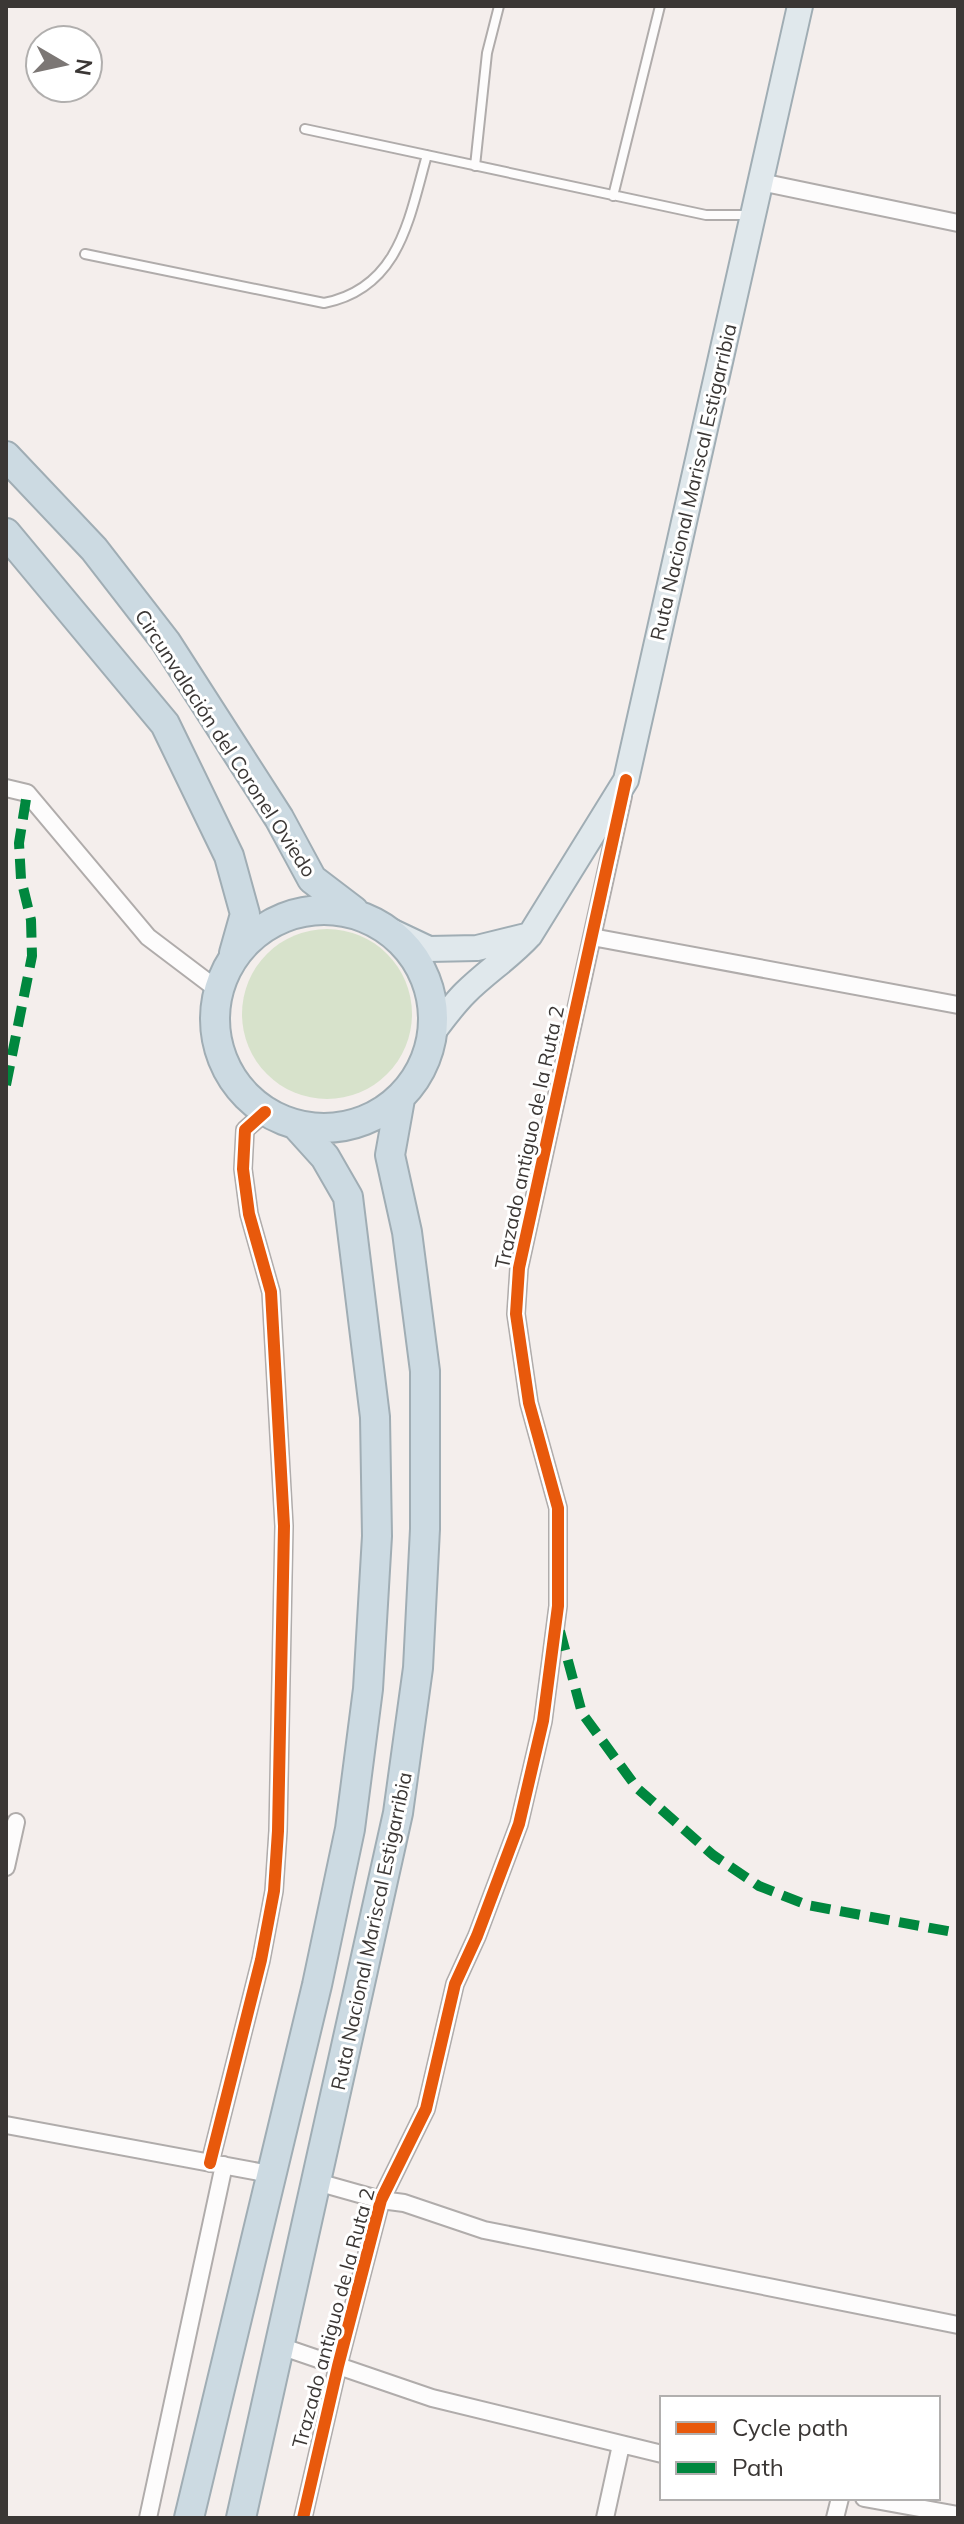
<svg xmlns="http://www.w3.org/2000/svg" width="964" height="2524" viewBox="0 0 964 2524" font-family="Mulish,sans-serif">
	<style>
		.green { fill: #d7e2cb }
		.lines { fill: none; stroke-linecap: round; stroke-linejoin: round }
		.lane-casing { stroke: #b0acab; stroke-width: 12 }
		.street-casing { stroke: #b0acab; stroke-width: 20 }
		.primary-casing { stroke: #a0adb4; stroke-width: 28 }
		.highway-casing { stroke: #a0adb4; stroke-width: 32 }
		.lane { stroke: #fdfcfc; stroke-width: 8 }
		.street { stroke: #fdfcfc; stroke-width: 16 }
		.primary { stroke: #e0e8ec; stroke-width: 24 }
		.highway { stroke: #ccdae2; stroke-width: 28 }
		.quiet { stroke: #00873e; stroke-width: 10; stroke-dasharray: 20 10; stroke-linecap: butt }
		.cycleway-casing { stroke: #fff; stroke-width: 17 }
		.cycleway { stroke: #e8590c; stroke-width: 12 }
		.labels { text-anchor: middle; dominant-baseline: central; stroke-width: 6; stroke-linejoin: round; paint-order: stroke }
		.street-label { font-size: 20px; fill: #3b3735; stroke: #fff }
	</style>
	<rect width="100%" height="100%" fill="#f4eeec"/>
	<!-- green -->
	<path class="green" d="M242 1014a85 85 0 1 1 170 0a85 85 0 1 1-170 0Z"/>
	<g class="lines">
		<!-- lane casing -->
		<g class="lane-casing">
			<path id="lane" d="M 305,129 L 706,215 L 751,215
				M 475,166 L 487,53 L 499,6
				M 613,196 L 660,6
				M 85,254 L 324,303 C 400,288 409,218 427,155"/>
		</g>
		<!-- street casing -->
		<g class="street-casing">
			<path id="street" d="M 761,182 L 958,223
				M 6,788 L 27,793 L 148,937 L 218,990
				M 592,937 L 958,1005
				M 6,1867 L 16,1822
				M 6,2125 L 270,2174
				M 210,2163 L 261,1960 L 274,1891 L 278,1831 L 284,1526 L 271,1292 L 249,1214 L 243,1169 L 245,1130 L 265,1112
				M 317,2182 L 381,2200 L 404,2203 L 484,2230 L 958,2325
				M 280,2346 L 432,2398 L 662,2454
				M 864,2498 L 958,2515
				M 148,2518 L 224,2165
				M 303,2518 L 338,2366 L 381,2200 L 426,2109 L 455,1984 L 477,1936 L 519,1824 L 543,1721 L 558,1606 L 558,1508 L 529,1403 L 516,1314 L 519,1268 L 623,796
				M 605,2518 L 621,2445
				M 835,2518 L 840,2498"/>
		</g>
		<!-- primary casing -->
		<g class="primary-casing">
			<path id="primary" d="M 391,931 L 429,949 L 477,948 L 530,935
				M 433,1032 C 443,1019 453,1005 465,993 C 486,972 510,957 530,935 L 626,780 L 800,6"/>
		</g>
		<!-- highway casing -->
		<g class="highway-casing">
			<path id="highway" d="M 6,456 L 94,549 L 166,642 L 279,818 L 312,879 L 354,911
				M 6,533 L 165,724 L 229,856 L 245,914 L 234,953
				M215 1019a109 109 0 1 1 218 0a109 109 0 1 1-218 0Z
				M 189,2518 L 317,1985 L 350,1829 L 368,1689 L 377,1536 L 375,1417 L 348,1197 L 325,1157 L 297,1126
				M 241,2518 L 398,1813 L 418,1668 L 425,1529 L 425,1371 L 407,1232 L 390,1155 L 400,1099"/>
		</g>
		<!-- lane -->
		<use href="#lane" class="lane"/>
		<!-- street -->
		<use href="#street" class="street"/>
		<!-- primary -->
		<use href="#primary" class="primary"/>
		<!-- highway -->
		<use href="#highway" class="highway"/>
		<!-- quiet -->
		<path class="quiet" d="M 6,1085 L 32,956 L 31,920 L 21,879 L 19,843 L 27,793
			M 560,1631 L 582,1713 L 637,1788 L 713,1855 L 759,1886 L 807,1905 L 958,1933"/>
		<!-- cycleway casing -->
		<g class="cycleway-casing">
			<path id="cycleway" d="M 210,2163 L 261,1960 L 274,1891 L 278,1831 L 284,1526 L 271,1292 L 249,1214 L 243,1169 L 245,1130 L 265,1112
				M 303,2518 L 338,2366 L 381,2200 L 426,2109 L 455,1984 L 477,1936 L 519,1824 L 543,1721 L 558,1606 L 558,1508 L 529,1403 L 516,1314 L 519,1268 L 626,780"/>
		</g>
		<!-- cycleway -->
		<use href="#cycleway" class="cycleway"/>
	</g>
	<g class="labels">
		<!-- street labels -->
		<g class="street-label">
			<text transform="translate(693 482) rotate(-77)">Ruta Nacional Mariscal Estigarribia</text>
			<text transform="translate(226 743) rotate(57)">Circunvalación del Coronel Oviedo</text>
			<text transform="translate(529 1137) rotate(-78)">Trazado antiguo de la Ruta 2</text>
			<text transform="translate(371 1931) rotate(-78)">Ruta Nacional Mariscal Estigarribia</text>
			<text transform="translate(333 2318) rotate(-75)">Trazado antiguo de la Ruta 2</text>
		</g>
	</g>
	<!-- border -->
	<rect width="964" height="2524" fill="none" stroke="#3b3735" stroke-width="16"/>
	<!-- legend -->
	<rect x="660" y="2396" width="280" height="104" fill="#ffffff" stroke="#b1afae" stroke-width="2"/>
	<rect x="676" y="2422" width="40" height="12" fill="#e8590c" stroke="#b1afae" stroke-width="2"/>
	<text x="732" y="2436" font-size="24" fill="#3b3735">Cycle path</text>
	<rect x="676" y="2462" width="40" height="12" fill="#00873e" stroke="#b1afae" stroke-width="2"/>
	<text x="732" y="2476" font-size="24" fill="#3b3735">Path</text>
	<!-- north arrow -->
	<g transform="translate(64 64) rotate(99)"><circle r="38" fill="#ffffff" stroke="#b1afae" stroke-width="2"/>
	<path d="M0-6L14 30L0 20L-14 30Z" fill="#7c7775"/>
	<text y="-12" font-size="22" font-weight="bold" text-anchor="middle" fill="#3b3735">N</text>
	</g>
</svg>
